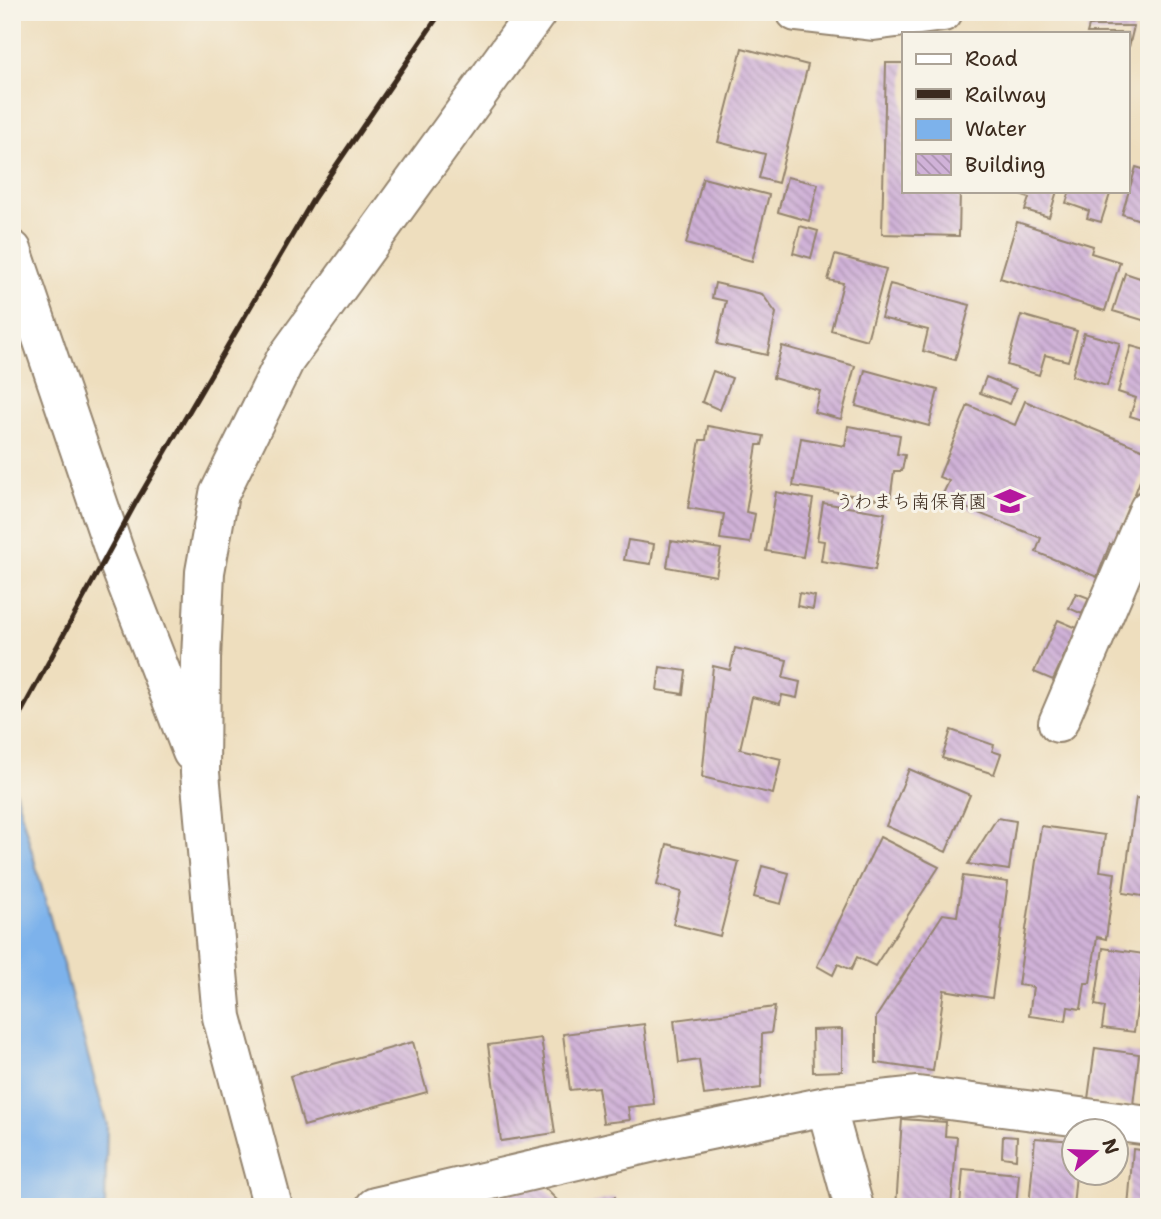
<svg xmlns="http://www.w3.org/2000/svg" width="1161" height="1219" viewBox="0 0 1161 1219" font-family="'Shantell Sans','Klee One',sans-serif">
	<style>
		.water { fill: #7db2eb; stroke: #5c6e84; stroke-width: 2 }
		.building { fill: url(#building-back-hatch) }
		.lines { fill: none; stroke-linecap: round; stroke-linejoin: round }
		.street-casing { stroke: #94846e; stroke-width: 42 }
		.street { stroke: #fff; stroke-width: 38 }
		.rail { stroke: #3b2a1e; stroke-width: 5 }
		.labels { text-anchor: middle; dominant-baseline: central; stroke-width: 6; stroke-linejoin: round; paint-order: stroke }
		.poi-label { font-size: 19px; fill: #3b2a1e; stroke: #f7f3e8; text-anchor: end }
	</style>
	<defs>
		<pattern id="building-back-hatch" width="6" height="6" patternUnits="userSpaceOnUse" patternTransform="scale(1.75)"><rect width="6" height="6" fill="#d0b2d8"/><path d="M-1 5l2 2M0 0l6 6M5-1l2 2" fill="none" stroke="#aa91af"/></pattern>
	</defs>
	<rect width="100%" height="100%" fill="#f7f3e8"/>
	<filter id="ink" filterUnits="userSpaceOnUse"><feTurbulence type="fractalNoise" baseFrequency=".0143" numOctaves="2"/><feDisplacementMap in="SourceGraphic" scale="14" xChannelSelector="R" yChannelSelector="G"/><feConvolveMatrix kernelMatrix="1 2 1 2 8 2 1 2 1" color-interpolation-filters="sRGB"/></filter>
	<filter id="wash" filterUnits="userSpaceOnUse"><feTurbulence type="fractalNoise" baseFrequency=".00686" numOctaves="4" result="noise"/><feDisplacementMap in="SourceGraphic" scale="28" xChannelSelector="R" yChannelSelector="G"/><feGaussianBlur stdDeviation="1.57" result="paint"/><feColorMatrix in="noise" values="0 0 0 0 0 0 0 0 0 0 0 0 0 0 0 0 0 1.4 0 .05"/><feComposite in="paint" operator="in"/></filter>
	<g filter="url(#wash)">
		<rect width="100%" height="100%" fill="#eedebe"/>
		<!-- water -->
		<path class="water" d="M 12,779 L 107,1125 L 105,1207 L 17,1207 L 12,1195 Z"/>
		<g id="blocks">
			<!-- building -->
			<path class="building" d="M 1089,26 L 1134,26 L 1129,47 L 1128,33 L 1087,33 Z
				M 742,48 L 808,65 L 778,183 L 759,178 L 765,154 L 718,142 Z
				M 886,63 L 904,63 L 904,191 L 960,191 L 959,236 L 882,234 Z
				M 1136,167 L 1149,171 L 1149,223 L 1122,214 Z
				M 787,177 L 818,184 L 809,221 L 778,212 Z
				M 703,178 L 769,195 L 752,261 L 686,244 Z
				M 1008,191 L 1057,191 L 1049,217 L 1025,210 L 1029,198 Z
				M 1070,191 L 1111,191 L 1101,222 L 1087,218 L 1089,211 L 1066,203 Z
				M 1017,222 L 1093,246 L 1091,253 L 1120,262 L 1105,311 L 1000,278 Z
				M 800,226 L 818,231 L 811,258 L 793,253 Z
				M 835,255 L 886,269 L 867,340 L 831,330 L 843,283 L 828,280 Z
				M 1125,273 L 1146,280 L 1145,287 L 1149,288 L 1149,322 L 1113,311 Z
				M 715,283 L 762,294 L 776,313 L 767,355 L 717,344 L 726,301 L 712,298 Z
				M 890,284 L 970,305 L 955,360 L 923,351 L 928,330 L 881,318 Z
				M 1021,315 L 1077,331 L 1068,361 L 1045,355 L 1039,375 L 1007,365 Z
				M 1084,333 L 1120,343 L 1107,386 L 1072,376 Z
				M 782,346 L 855,366 L 841,419 L 814,412 L 820,391 L 773,378 Z
				M 1131,346 L 1149,351 L 1149,422 L 1130,416 L 1136,398 L 1118,392 Z
				M 865,370 L 938,390 L 929,426 L 856,406 Z
				M 713,371 L 732,378 L 720,410 L 702,402 Z
				M 986,377 L 1016,389 L 1010,404 L 980,393 Z
				M 1025,401 L 1149,452 L 1142,473 L 1143,473 L 1115,545 L 1110,544 L 1097,577 L 1036,552 L 1041,538 L 941,498 L 949,481 L 939,477 L 968,405 L 1015,425 Z
				M 708,426 L 764,436 L 762,445 L 757,445 L 746,512 L 755,514 L 750,543 L 720,539 L 724,514 L 688,508 L 700,440 L 706,440 Z
				M 848,426 L 900,435 L 897,454 L 905,455 L 902,471 L 894,471 L 890,501 L 793,486 L 801,438 L 845,446 Z
				M 776,492 L 813,499 L 803,557 L 766,551 Z
				M 823,503 L 885,513 L 875,570 L 821,561 L 824,541 L 817,540 Z
				M 628,540 L 654,544 L 651,564 L 624,560 Z
				M 671,541 L 721,549 L 716,576 L 667,567 Z
				M 799,593 L 815,596 L 813,609 L 797,606 Z
				M 1076,593 L 1089,598 L 1082,614 L 1069,608 Z
				M 1058,620 L 1077,628 L 1053,680 L 1034,672 Z
				M 735,648 L 787,660 L 783,678 L 800,682 L 797,698 L 782,695 L 780,704 L 752,697 L 740,749 L 781,759 L 773,794 L 702,777 L 713,666 L 730,670 Z
				M 660,667 L 686,671 L 683,694 L 657,690 Z
				M 951,730 L 994,745 L 992,751 L 1001,754 L 994,774 L 942,758 Z
				M 909,769 L 970,795 L 946,852 L 886,826 Z
				M 1136,798 L 1149,800 L 1149,897 L 1123,893 Z
				M 997,818 L 1016,821 L 1009,870 L 968,864 Z
				M 1041,826 L 1105,835 L 1100,871 L 1115,873 L 1106,939 L 1097,937 L 1090,983 L 1085,983 L 1081,1009 L 1068,1007 L 1066,1021 L 1029,1016 L 1033,987 L 1018,985 Z
				M 880,837 L 939,867 L 875,966 L 857,957 L 851,970 L 838,964 L 833,975 L 817,966 Z
				M 667,844 L 739,862 L 720,936 L 673,924 L 681,892 L 657,885 Z
				M 762,866 L 789,873 L 781,904 L 754,897 Z
				M 963,876 L 1008,882 L 992,998 L 944,990 L 933,1071 L 876,1063 L 876,1017 L 943,914 L 957,916 Z
				M 1103,948 L 1144,954 L 1134,1032 L 1102,1028 L 1105,1007 L 1095,1005 Z
				M 775,1007 L 771,1033 L 762,1034 L 761,1088 L 704,1095 L 699,1060 L 679,1063 L 674,1020 Z
				M 644,1024 L 654,1104 L 628,1107 L 630,1120 L 603,1123 L 598,1087 L 570,1090 L 563,1034 Z
				M 842,1029 L 842,1071 L 813,1072 L 812,1030 Z
				M 541,1038 L 555,1133 L 501,1141 L 488,1045 Z
				M 413,1042 L 427,1092 L 304,1126 L 290,1076 Z
				M 1095,1048 L 1139,1054 L 1133,1105 L 1088,1099 Z
				M 902,1119 L 946,1122 L 945,1136 L 957,1137 L 951,1207 L 896,1207 Z
				M 1003,1136 L 1017,1137 L 1016,1159 L 1002,1157 Z
				M 1035,1138 L 1074,1141 L 1074,1174 L 1076,1174 L 1073,1207 L 1029,1207 Z
				M 1133,1149 L 1149,1151 L 1149,1207 L 1128,1207 Z
				M 963,1169 L 1019,1174 L 1016,1207 L 960,1207 Z
				M 534,1185 L 547,1190 L 564,1207 L 486,1207 L 495,1197 Z
				M 615,1197 L 618,1207 L 583,1207 L 583,1206 Z"/>
		</g>
	</g>
	<g filter="url(#ink)">
		<use href="#blocks" fill-opacity="0" stroke="#94846e" stroke-width="2"/>
		<g class="lines">
			<!-- street casing -->
			<g class="street-casing">
				<path id="street" d="M 796,12 L 873,21 L 943,12
					M 12,250 L 116,556 L 192,752
					M 1058,723 L 1149,509
					M 826,1106 L 854,1207
					M 273,1207 L 222,1017 L 200,773 L 201,659 L 205,572 L 219,494 L 285,360 L 537,12
					M 375,1207 L 667,1139 L 826,1106 L 918,1096 L 1149,1126"/>
			</g>
			<!-- street -->
			<use href="#street" class="street"/>
			<!-- rail -->
			<path class="rail" d="M 12,729 L 135,504 L 314,198 L 441,12"/>
		</g>
	</g>
	<!-- icons -->
	<defs>
		<g id="school-bare" transform="scale(2.415)"><path d="M0-5L7-2L0 1L-7-2ZM-4 1L0 2.5L4 1V4Q0 6-4 4Z" fill="#b5179e" stroke="#f7f3e8" stroke-width="2.5" paint-order="stroke"/></g>
	</defs>
	<g fill-rule="evenodd">
		<use href="#school-bare" x="1010" y="501"/>
	</g>
	<g class="labels">
		<!-- poi labels -->
		<g class="poi-label">
			<text x="987" y="501">うわまち南保育園</text>
		</g>
	</g>
	<!-- margin -->
	<rect width="1161" height="1219" fill="none" stroke="#f7f3e8" stroke-width="42"/>
	<!-- legend -->
	<rect x="902" y="32" width="228" height="161" fill="#f7f3e8" stroke="#aca397" stroke-width="2"/>
	<rect x="916" y="54" width="35" height="10" fill="#ffffff" stroke="#aca397" stroke-width="2"/>
	<text x="965" y="66" font-size="21" fill="#3b2a1e">Road</text>
	<rect x="916" y="89" width="35" height="10" fill="#3b2a1e" stroke="#aca397" stroke-width="2"/>
	<text x="965" y="102" font-size="21" fill="#3b2a1e">Railway</text>
	<rect x="916" y="119" width="35" height="21" fill="#7db2eb" stroke="#aca397" stroke-width="2"/>
	<text x="965" y="136" font-size="21" fill="#3b2a1e">Water</text>
	<rect x="916" y="154" width="35" height="21" fill="url(#building-back-hatch)" stroke="#aca397" stroke-width="2"/>
	<text x="965" y="172" font-size="21" fill="#3b2a1e">Building</text>
	<!-- north arrow -->
	<g transform="translate(1095 1152) rotate(71)"><circle r="33" fill="#f7f3e8" stroke="#aca397" stroke-width="2"/>
	<path d="M0-5L12 26L0 18L-12 26Z" fill="#b5179e"/>
	<text y="-10" font-size="19" font-weight="bold" text-anchor="middle" fill="#3b2a1e">N</text>
	</g>
</svg>
